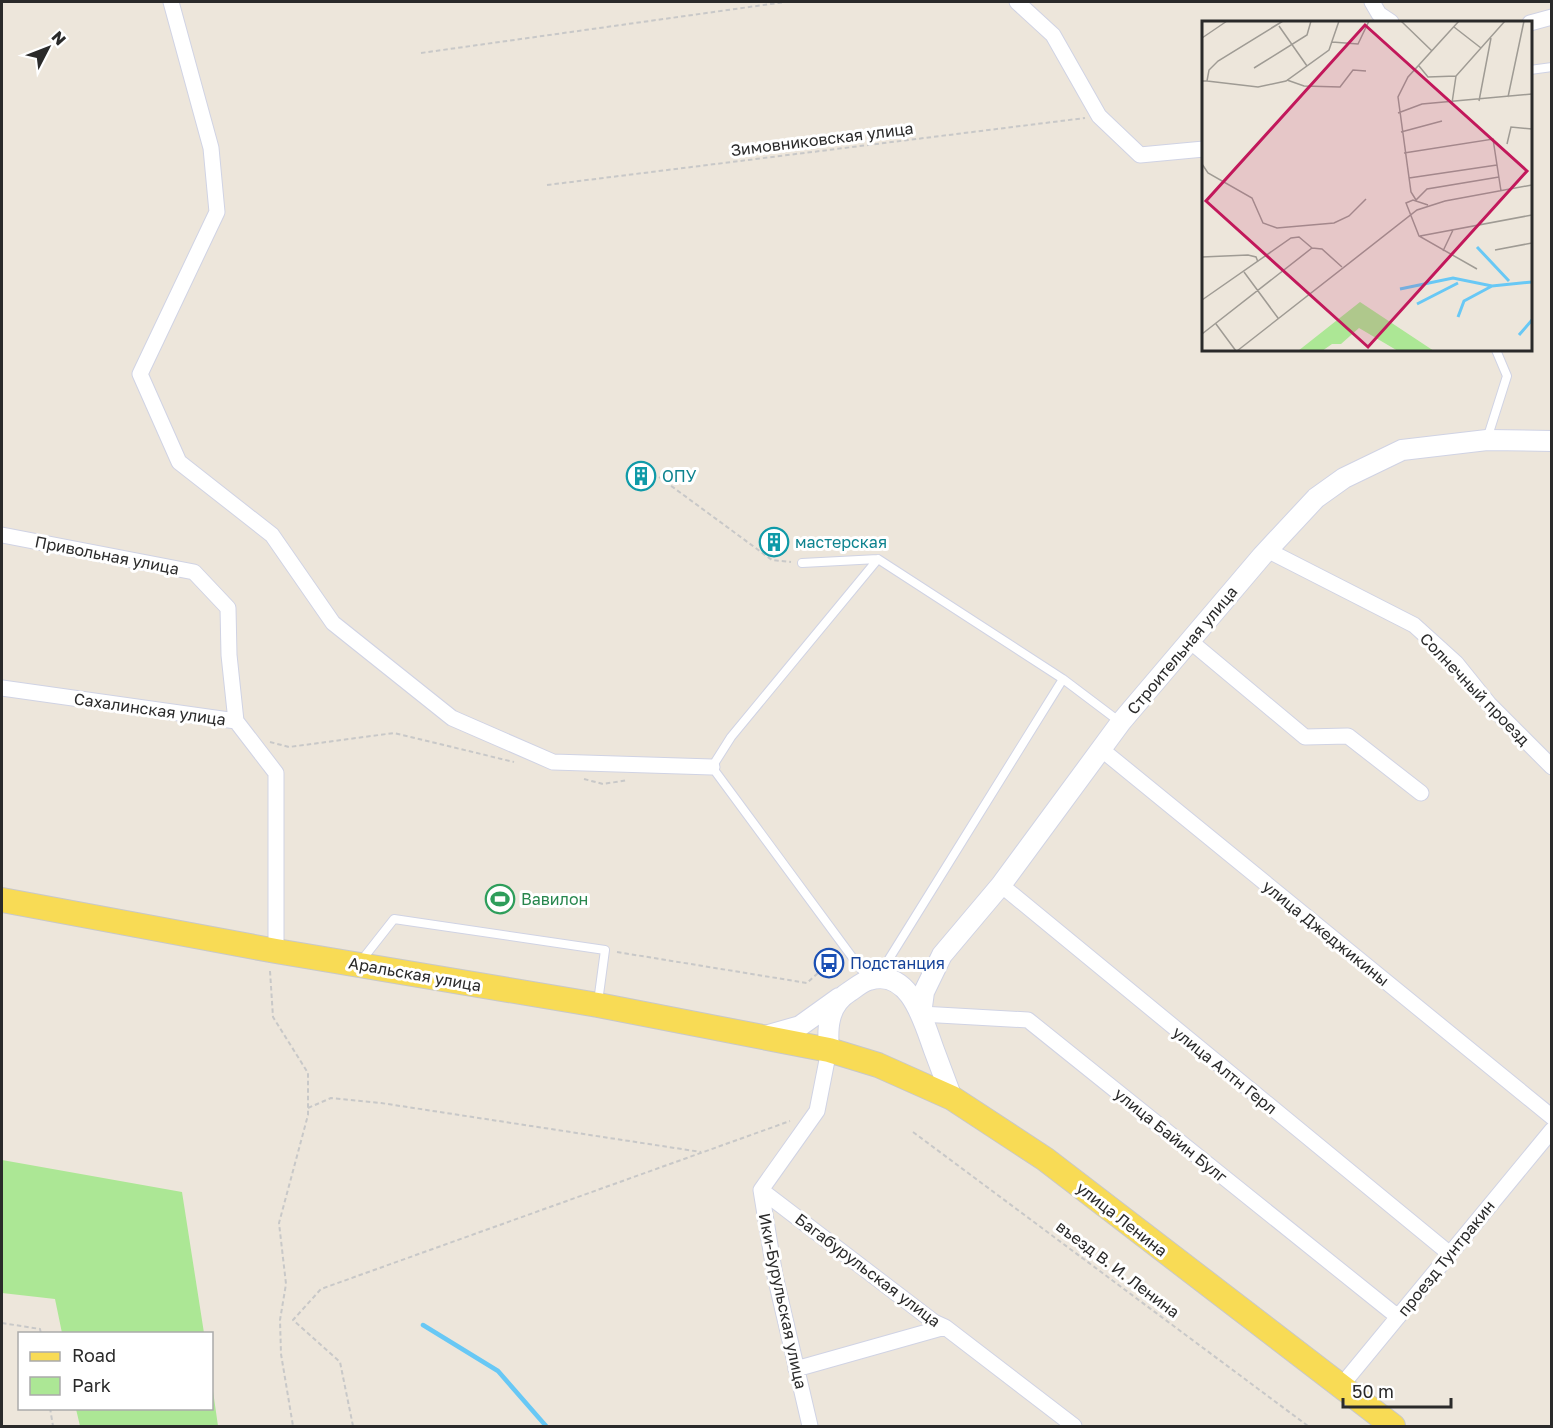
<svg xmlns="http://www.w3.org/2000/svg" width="1553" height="1428" viewBox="0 0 1553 1428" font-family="'Golos Text',sans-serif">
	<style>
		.green { fill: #ace795 }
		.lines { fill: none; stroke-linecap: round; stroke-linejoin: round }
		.stream { stroke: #68c8f5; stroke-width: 4.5 }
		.service-casing { stroke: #d0d3e4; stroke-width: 10 }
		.minor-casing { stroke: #d0d3e4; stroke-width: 17 }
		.tertiary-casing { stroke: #d0d3e4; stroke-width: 22 }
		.primary-casing { stroke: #c8c8c8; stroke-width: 26 }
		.path { stroke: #c8c8c8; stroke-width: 2; stroke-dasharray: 4.5 3; stroke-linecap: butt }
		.service { stroke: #fff; stroke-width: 8 }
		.minor { stroke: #fff; stroke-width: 15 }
		.tertiary { stroke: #fff; stroke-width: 20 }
		.primary { stroke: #f8db55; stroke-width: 24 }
		.labels { text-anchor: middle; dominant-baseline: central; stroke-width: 6; stroke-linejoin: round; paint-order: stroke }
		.street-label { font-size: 16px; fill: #2a2a2a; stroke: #fff }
		.culture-label { font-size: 16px; fill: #0d838f; stroke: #fff; text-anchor: start }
		.leisure-label { font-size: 16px; fill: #27864d; stroke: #fff; text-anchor: start }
		.transit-label { font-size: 16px; fill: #164399; stroke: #fff; text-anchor: start }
		.inset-river { fill: none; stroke: #68c8f5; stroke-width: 3 }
		.inset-road { fill: none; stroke: #9f9b94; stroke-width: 1.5 }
		.view { fill: #c2185b; fill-opacity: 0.15; stroke: #c2185b; stroke-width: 3 }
		.inset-edge { fill: none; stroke: #2a2a2a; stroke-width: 3 }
	</style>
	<rect width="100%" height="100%" fill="#ede6db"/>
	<!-- green -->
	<path class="green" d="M 2,1160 L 182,1192 L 204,1333 L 62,1333 L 55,1299 L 2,1293 Z
		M 212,1384 L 218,1426 L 80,1426 L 76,1409 L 212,1408 Z"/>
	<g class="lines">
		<!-- stream -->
		<path class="stream" d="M 423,1325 L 498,1371 L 546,1426"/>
		<!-- service casing -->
		<g class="service-casing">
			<path id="service" d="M 1530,70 L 1552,67
				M 1487,439 L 1507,376 L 1496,350
				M 878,559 L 731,737 L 712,767 L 869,980 L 884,967 L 1063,679
				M 802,563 L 878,559 L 1063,679 L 1120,722
				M 361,961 L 394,919 L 605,950 L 598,1002"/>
		</g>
		<!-- minor casing -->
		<g class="minor-casing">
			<path id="minor" d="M 171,2 L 211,148 L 217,212 L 140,374 L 179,462 L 272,535 L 333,623 L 452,718 L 553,762 L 712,767
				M 1017,2 L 1053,35 L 1099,116 L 1140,155 L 1204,149
				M 1372,2 L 1379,14 L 1391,22
				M 1530,23 L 1552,17
				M 2,535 L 194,572 L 228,608 L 229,655 L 236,721
				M 1267,550 L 1414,625 L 1456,663 L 1489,704 L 1552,767
				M 1190,641 L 1305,737 L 1348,736 L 1421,793
				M 2,688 L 236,721 L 276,773 L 276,951
				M 1101,749 L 1552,1117
				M 1001,885 L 1450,1254
				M 921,1014 L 1028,1020 L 1398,1317
				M 761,1190 L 934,1322 L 945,1327 L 1074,1426
				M 796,1369 L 945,1327
				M 1341,1386 L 1552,1130
				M 810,1426 L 775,1276 L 761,1190 L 817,1111 L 829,1050"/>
		</g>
		<!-- tertiary casing -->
		<g class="tertiary-casing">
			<path id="tertiary" d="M 921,1014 L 924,992 L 942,955 L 1001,885 L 1121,722 L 1262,556 L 1316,498 L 1344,478 L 1402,450 L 1487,440 L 1552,441
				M 762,1037 L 800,1026 L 839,998
				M 829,1050 C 827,1028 828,1005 849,992 C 855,988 862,982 869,980 C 910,967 924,1023 934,1050 C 940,1066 946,1082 952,1098"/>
		</g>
		<!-- primary casing -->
		<g class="primary-casing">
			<path id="primary" d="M 2,900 L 276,951 L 598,1005 L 829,1050 L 878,1065 L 952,1098 L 1045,1159 L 1393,1426"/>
		</g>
		<!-- path -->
		<path class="path" d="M 421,53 L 785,2
			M 547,185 L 1085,118
			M 659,477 L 772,560 L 791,562
			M 270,742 L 289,747 L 394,733 L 514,762
			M 584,779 L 603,784 L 628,780
			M 617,952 L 807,983 L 829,963
			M 270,971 L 273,1017 L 308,1073 L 308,1115 L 279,1223 L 286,1284 L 280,1320 L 281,1354 L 293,1426
			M 308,1108 L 331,1098 L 381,1103 L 701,1152
			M 913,1132 L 1308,1426
			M 2,1323 L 40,1329 L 41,1334
			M 50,1408 L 53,1426
			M 353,1426 L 340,1362 L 293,1320 L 321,1289 L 790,1121"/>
		<!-- service -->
		<use href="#service" class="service"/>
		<!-- minor -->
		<use href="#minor" class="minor"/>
		<!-- tertiary -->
		<use href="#tertiary" class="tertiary"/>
		<!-- primary -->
		<use href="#primary" class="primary"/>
	</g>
	<!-- icons -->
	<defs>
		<g id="building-ring" transform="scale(1.5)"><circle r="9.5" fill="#fff" stroke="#0f9aa8" stroke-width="1.5"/><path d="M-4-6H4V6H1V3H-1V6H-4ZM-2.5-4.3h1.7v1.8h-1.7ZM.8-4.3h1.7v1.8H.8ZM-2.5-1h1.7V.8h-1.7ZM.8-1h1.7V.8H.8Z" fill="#0f9aa8"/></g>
		<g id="stadium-ring" transform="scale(1.5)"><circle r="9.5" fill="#fff" stroke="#2e9e5b" stroke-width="1.5"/><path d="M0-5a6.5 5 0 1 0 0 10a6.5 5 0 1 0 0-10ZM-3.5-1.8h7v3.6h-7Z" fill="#2e9e5b"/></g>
		<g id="bus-ring" transform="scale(1.5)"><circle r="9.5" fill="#fff" stroke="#1a4fb4" stroke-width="1.5"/><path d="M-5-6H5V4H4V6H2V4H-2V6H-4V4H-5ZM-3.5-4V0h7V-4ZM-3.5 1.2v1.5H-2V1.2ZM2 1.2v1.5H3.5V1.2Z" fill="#1a4fb4"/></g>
	</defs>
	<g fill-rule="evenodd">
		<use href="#building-ring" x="641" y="476"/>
		<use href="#building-ring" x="774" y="542"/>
		<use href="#stadium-ring" x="500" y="899"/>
		<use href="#bus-ring" x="829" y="963"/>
	</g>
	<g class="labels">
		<!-- street labels -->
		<g class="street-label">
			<text transform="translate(822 139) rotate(-7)">Зимовниковская улица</text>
			<text transform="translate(107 555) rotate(11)">Привольная улица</text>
			<text transform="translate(1182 650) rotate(-50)">Строительная улица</text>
			<text transform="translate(1475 689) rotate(46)">Солнечный проезд</text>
			<text transform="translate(150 709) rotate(8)">Сахалинская улица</text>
			<text transform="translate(1326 933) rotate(39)">улица Джеджикины</text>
			<text transform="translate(415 974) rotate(10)">Аральская улица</text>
			<text transform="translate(1225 1070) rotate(39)">улица Алтн Герл</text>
			<text transform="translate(1171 1135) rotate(39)">улица Байин Булг</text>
			<text transform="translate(1122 1219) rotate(38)">улица Ленина</text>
			<text transform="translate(1446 1258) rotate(-51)">проезд Тунтракин</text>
			<text transform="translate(1118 1269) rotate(37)">въезд В. И. Ленина</text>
			<text transform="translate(868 1270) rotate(37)">Багабурульская улица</text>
			<text transform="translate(783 1301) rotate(78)">Ики-Бурульская улица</text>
		</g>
		<!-- culture labels -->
		<g class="culture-label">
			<text x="662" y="476">ОПУ</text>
			<text x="795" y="542">мастерская</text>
		</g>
		<!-- leisure labels -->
		<g class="leisure-label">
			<text x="521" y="899">Вавилон</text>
		</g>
		<!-- transit labels -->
		<g class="transit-label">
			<text x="850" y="963">Подстанция</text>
		</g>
	</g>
	<!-- overview -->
	<g transform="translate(1202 21)">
		<rect width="330" height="330" fill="#ede6db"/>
		<path d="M 158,281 L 232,330 L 196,330 L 157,307 L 139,323 L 130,323 L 120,330 L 96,330 Z" fill="#ace795"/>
		<path class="inset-river" d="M 275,226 L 307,260M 198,268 L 251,257 L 290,265 L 330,261M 215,283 L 256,262M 256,296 L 262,280 L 290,265M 317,314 L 330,299"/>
		<path class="inset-road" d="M 199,0 L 230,30M 257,0 L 206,56 L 196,76 L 209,171 L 214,179 L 225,168 L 297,156M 77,5 L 105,45M 252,6 L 279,27M 0,17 L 25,0M 130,21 L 156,23 L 167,0M 217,45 L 226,56 L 254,55M 52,47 L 105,14 L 109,0M 85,59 L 102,65 L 138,66 L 151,49 L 164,50M 0,60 L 5,60 L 7,49 L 16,40 L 81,0M 5,60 L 56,66 L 84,60 L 127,29 L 137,0M 306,76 L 322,0M 277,80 L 289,17M 250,82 L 254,55 L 303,0M 196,92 L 220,83 L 330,73M 199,111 L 240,100M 305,123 L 309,106 L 330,108M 202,132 L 291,118 L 299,170M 0,143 L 6,152 L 50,177 L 61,202 L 75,207 L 132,202 L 147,195 L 164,178M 207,157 L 295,144M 226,184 L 211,179 L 204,182 L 217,215 L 275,248M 218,215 L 330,194M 293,229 L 330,222M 241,230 L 251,209M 0,236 L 46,234 L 54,236 L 56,241M 42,251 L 76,297M 0,279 L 89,217 L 97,216 L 110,227M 14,303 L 34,330M 0,313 L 110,227 L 120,228 L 140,246M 35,330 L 215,189 L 243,180 L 330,164"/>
		<path class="view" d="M 163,4 L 325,150 L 166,326 L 4,180 Z"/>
		<rect width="330" height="330" class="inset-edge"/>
	</g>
	<!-- border -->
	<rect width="1553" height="1428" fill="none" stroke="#2a2a2a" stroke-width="6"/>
	<!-- legend -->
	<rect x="18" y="1332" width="195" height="78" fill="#ffffff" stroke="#aaaaaa" stroke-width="1.5"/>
	<rect x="30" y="1352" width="30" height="9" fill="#f8db55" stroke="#aaaaaa" stroke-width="1.5"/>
	<text x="72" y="1362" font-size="18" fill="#2a2a2a">Road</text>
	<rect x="30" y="1377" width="30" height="18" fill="#ace795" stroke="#aaaaaa" stroke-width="1.5"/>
	<text x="72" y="1392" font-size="18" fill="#2a2a2a">Park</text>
	<!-- north arrow -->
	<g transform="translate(48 48) rotate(48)" stroke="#ffffff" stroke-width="4.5" paint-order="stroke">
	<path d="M0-4.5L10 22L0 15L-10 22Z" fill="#2a2a2a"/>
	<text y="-9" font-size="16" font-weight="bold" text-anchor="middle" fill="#2a2a2a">N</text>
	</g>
	<!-- scale -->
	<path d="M1343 1398v9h108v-9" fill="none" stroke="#2a2a2a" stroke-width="3"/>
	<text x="1352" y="1398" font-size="18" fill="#2a2a2a" stroke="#ffffff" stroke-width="4.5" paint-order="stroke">50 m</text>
</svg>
